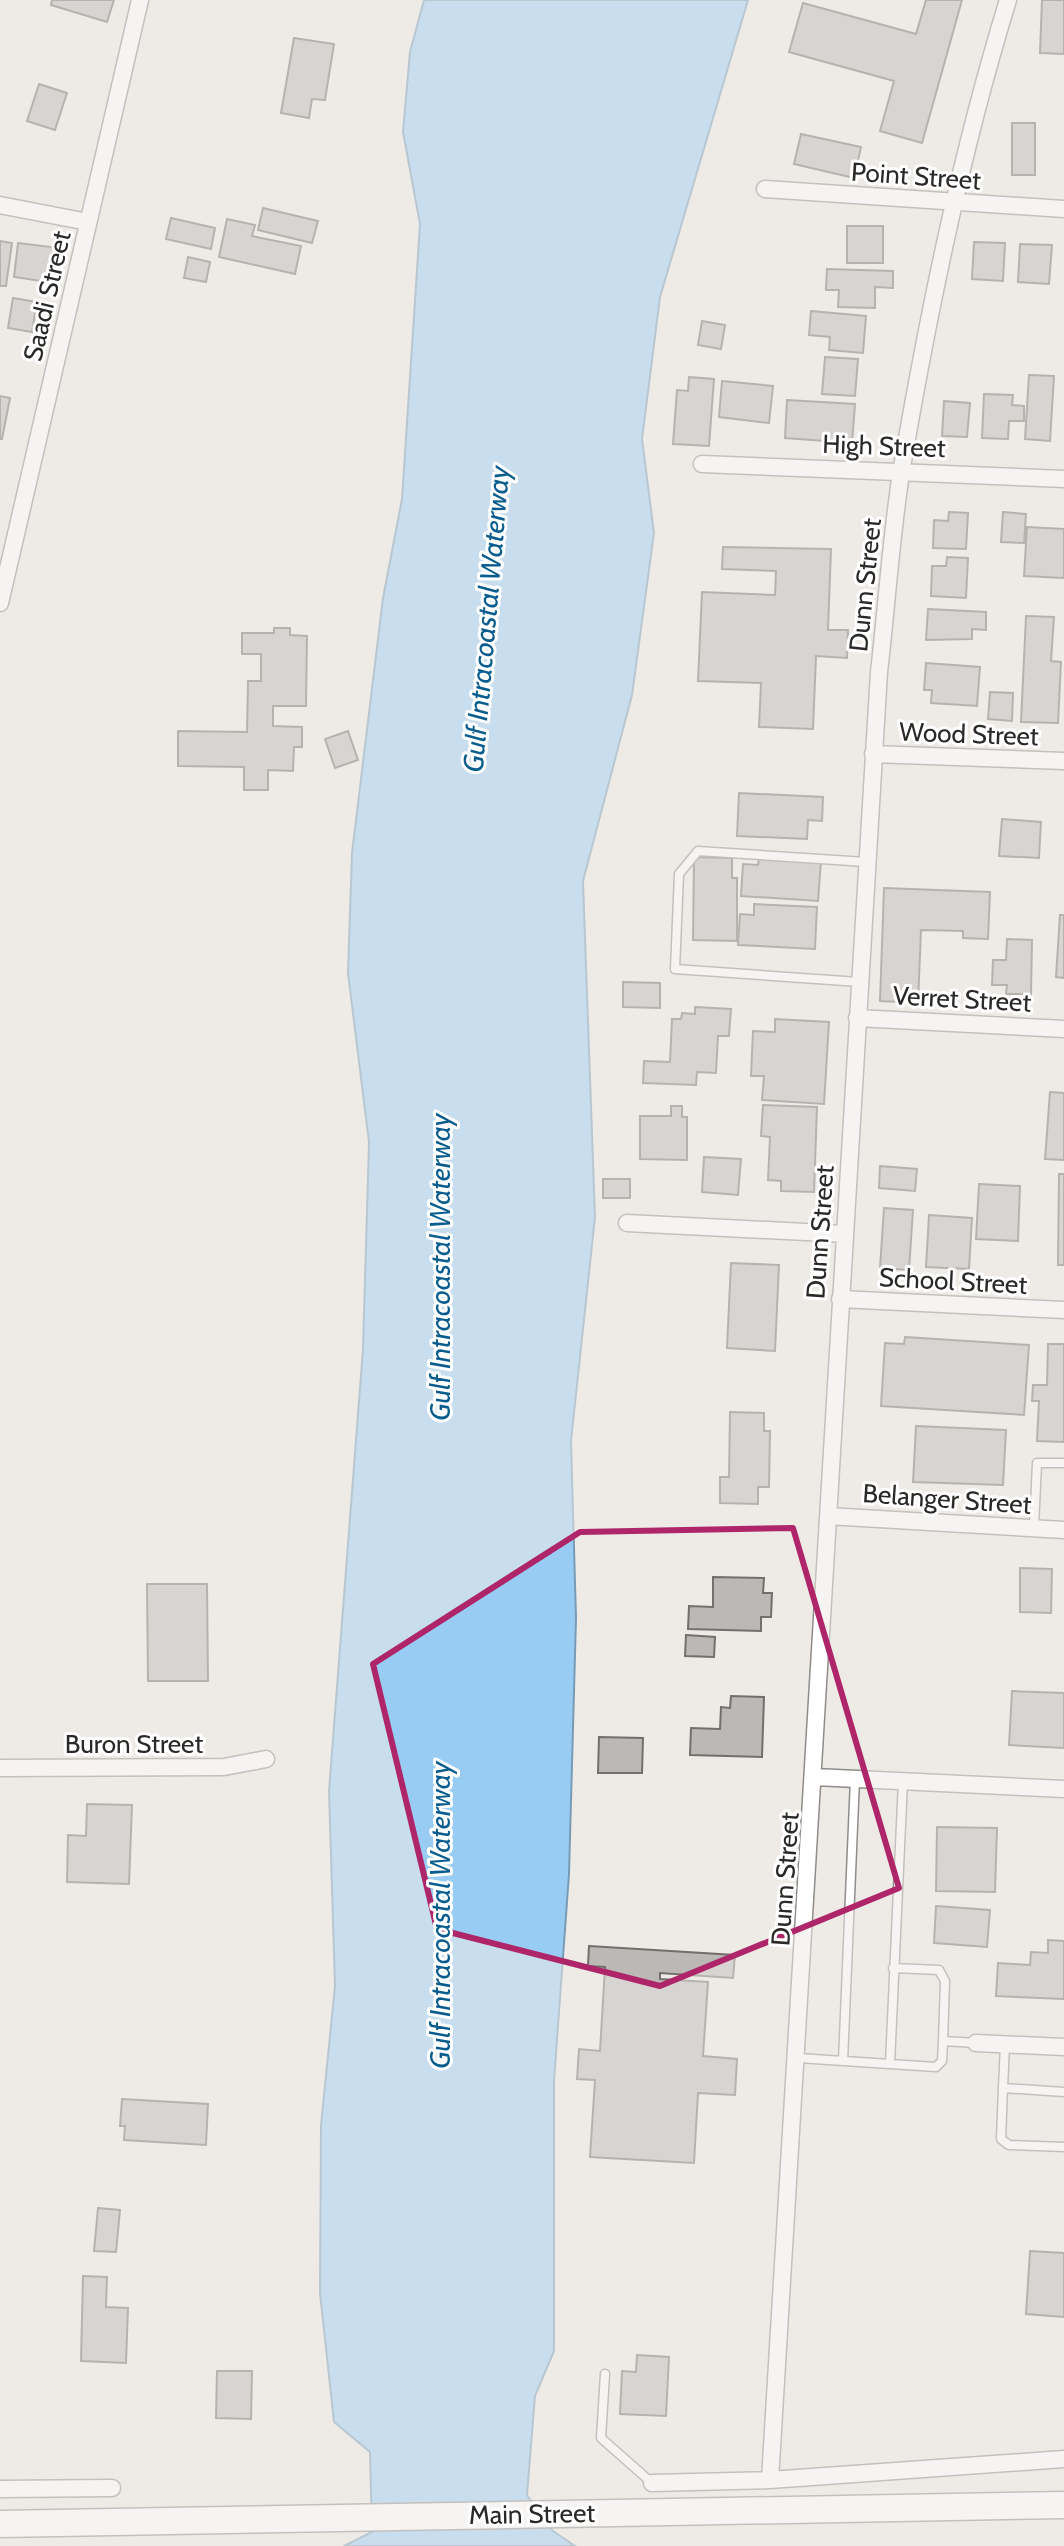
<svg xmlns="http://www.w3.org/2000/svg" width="1064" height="2546" viewBox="0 0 1064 2546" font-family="Cabin,sans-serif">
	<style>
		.water { fill: #99ccf3; stroke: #789bb6; stroke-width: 2 }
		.building { fill: #bbb8b5; stroke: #726f6c; stroke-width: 2 }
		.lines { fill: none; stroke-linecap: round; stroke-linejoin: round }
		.lane-casing { stroke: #8f8c89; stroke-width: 11 }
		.street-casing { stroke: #8f8c89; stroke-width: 19 }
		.primary-casing { stroke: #8f8c89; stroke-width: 29 }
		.lane { stroke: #fff; stroke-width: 8 }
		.street { stroke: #fff; stroke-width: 16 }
		.primary { stroke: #fff; stroke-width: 26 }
		.marked { fill: none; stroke: #ae2669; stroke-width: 6; stroke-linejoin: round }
		.labels { text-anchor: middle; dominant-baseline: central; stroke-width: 6; stroke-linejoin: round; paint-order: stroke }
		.street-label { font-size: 26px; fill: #2a2927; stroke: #fff }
		.water-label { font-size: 28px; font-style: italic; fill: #095d8e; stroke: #fff }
	</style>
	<rect width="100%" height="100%" fill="#eeebe7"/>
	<!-- water -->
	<path class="water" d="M 424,0 L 748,0 L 660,297 L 642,439 L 654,533 L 632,695 L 583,881 L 595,1217 L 571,1441 L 576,1618 L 569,1874 L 554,2081 L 554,2351 L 535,2396 L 527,2495 L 553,2531 L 575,2546 L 344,2546 L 372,2532 L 370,2452 L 334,2422 L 320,2293 L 321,2125 L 335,1986 L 329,1791 L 363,1349 L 369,1142 L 348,973 L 352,853 L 383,598 L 402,499 L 420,224 L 403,132 L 410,52 Z"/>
	<!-- building -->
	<path class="building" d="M 52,0 L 114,0 L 107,22 L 51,5 Z
		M 926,0 L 962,0 L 922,143 L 880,131 L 894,81 L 789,52 L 803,3 L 916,34 Z
		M 1042,0 L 1064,0 L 1064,54 L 1040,53 Z
		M 294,38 L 334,44 L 325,100 L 312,99 L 309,118 L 281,113 Z
		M 39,84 L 67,93 L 55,130 L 27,121 Z
		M 1012,123 L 1035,123 L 1035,175 L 1012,175 Z
		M 801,134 L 861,147 L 854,178 L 794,164 Z
		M 263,208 L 318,221 L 312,243 L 258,230 Z
		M 171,218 L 215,228 L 211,249 L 166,239 Z
		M 227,219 L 255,225 L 252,236 L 301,246 L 295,274 L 219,257 Z
		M 847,226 L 883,226 L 883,263 L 847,263 Z
		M 0,241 L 12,243 L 6,286 L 0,286 Z
		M 974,242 L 1005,243 L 1003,281 L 972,279 Z
		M 18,243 L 60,248 L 55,283 L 14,277 Z
		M 1020,244 L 1052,245 L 1049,284 L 1018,282 Z
		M 188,257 L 210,262 L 206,282 L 184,278 Z
		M 827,269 L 893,271 L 893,288 L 875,287 L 875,308 L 838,307 L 839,290 L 826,290 Z
		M 13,298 L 37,302 L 32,332 L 8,328 Z
		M 811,311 L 866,316 L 863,353 L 829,350 L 830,337 L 809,335 Z
		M 702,321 L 725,325 L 721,349 L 698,345 Z
		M 825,357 L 858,359 L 855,396 L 822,394 Z
		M 1029,375 L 1054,376 L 1050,441 L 1025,439 Z
		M 689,377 L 714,379 L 709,446 L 673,444 L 677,390 L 688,391 Z
		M 722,381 L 773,386 L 769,423 L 719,417 Z
		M 984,394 L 1013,395 L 1012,405 L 1024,406 L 1024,421 L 1009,421 L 1008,439 L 982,438 Z
		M 0,396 L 10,398 L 2,439 L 0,439 Z
		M 787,400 L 855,404 L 852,443 L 785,438 Z
		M 944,401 L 970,403 L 967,437 L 942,436 Z
		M 949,512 L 968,513 L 966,549 L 933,548 L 934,520 L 948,521 Z
		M 1003,512 L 1026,514 L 1024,543 L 1001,542 Z
		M 1027,527 L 1064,529 L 1064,578 L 1024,576 Z
		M 723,547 L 831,549 L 828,630 L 848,630 L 847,658 L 816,656 L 813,729 L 759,727 L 761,683 L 698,681 L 702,592 L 775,595 L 776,571 L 722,569 Z
		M 947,557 L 968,558 L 966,598 L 931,596 L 932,566 L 946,566 Z
		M 928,609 L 986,612 L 986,630 L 972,629 L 972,639 L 926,640 Z
		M 1026,616 L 1054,617 L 1051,661 L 1061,662 L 1058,723 L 1021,722 Z
		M 274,628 L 290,628 L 290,635 L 307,636 L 306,706 L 273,706 L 273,726 L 302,727 L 302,747 L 294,747 L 293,771 L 268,770 L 268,790 L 244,790 L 244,767 L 178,766 L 178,731 L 247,732 L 248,681 L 261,681 L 261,654 L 242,654 L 242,633 L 274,633 Z
		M 926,663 L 980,667 L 977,706 L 931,703 L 932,690 L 924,690 Z
		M 990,692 L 1013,693 L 1012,721 L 988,719 Z
		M 348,731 L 358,760 L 335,768 L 325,739 Z
		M 739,793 L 823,797 L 822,821 L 808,820 L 807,839 L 737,836 Z
		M 1002,819 L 1041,822 L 1039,858 L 999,856 Z
		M 694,857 L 732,858 L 732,878 L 737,878 L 737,941 L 693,940 Z
		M 759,858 L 821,861 L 818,901 L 741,896 L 743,864 L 758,865 Z
		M 884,888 L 990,892 L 988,939 L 963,938 L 963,931 L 921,930 L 918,1003 L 880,1001 Z
		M 754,904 L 817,907 L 815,949 L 738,945 L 740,914 L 754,915 Z
		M 1060,915 L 1064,915 L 1064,978 L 1056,977 Z
		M 1007,939 L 1032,940 L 1031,994 L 1006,994 L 1007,985 L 992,985 L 993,960 L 1006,960 Z
		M 623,982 L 660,983 L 660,1008 L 623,1007 Z
		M 695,1007 L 731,1009 L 729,1036 L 718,1036 L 716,1073 L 697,1072 L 696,1085 L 643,1083 L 644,1061 L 670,1062 L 672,1019 L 681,1019 L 682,1013 L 695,1014 Z
		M 775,1019 L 829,1022 L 824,1104 L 762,1100 L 764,1076 L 751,1076 L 753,1031 L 775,1032 Z
		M 1050,1092 L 1064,1093 L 1064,1160 L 1045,1159 Z
		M 763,1105 L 817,1107 L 814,1192 L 781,1191 L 781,1181 L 768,1180 L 770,1137 L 761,1136 Z
		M 671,1106 L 682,1106 L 682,1117 L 687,1117 L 687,1160 L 640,1159 L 640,1116 L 671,1116 Z
		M 704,1157 L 741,1159 L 738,1195 L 702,1192 Z
		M 880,1166 L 917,1169 L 915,1191 L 879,1188 Z
		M 1059,1174 L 1064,1174 L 1064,1265 L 1058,1265 Z
		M 603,1179 L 630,1179 L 630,1198 L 603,1198 Z
		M 979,1184 L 1020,1186 L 1018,1241 L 976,1239 Z
		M 884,1208 L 913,1210 L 909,1270 L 880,1268 Z
		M 929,1215 L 972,1218 L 969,1269 L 926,1267 Z
		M 731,1263 L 779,1265 L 775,1351 L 727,1348 Z
		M 905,1337 L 1029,1345 L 1024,1415 L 881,1406 L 885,1343 L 904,1344 Z
		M 1048,1344 L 1064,1344 L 1064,1442 L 1037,1441 L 1039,1401 L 1032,1401 L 1033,1385 L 1047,1385 Z
		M 730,1412 L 764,1413 L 764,1431 L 770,1431 L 769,1487 L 758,1487 L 758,1504 L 720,1503 L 720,1477 L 729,1477 Z
		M 916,1426 L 1006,1430 L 1003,1485 L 913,1482 Z
		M 1020,1568 L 1052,1569 L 1051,1613 L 1020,1612 Z
		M 713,1577 L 764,1578 L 763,1593 L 772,1593 L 771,1617 L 761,1617 L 761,1631 L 688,1629 L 689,1606 L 713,1607 Z
		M 147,1584 L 207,1584 L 208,1681 L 148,1681 Z
		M 686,1635 L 715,1637 L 714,1657 L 685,1656 Z
		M 1012,1691 L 1064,1693 L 1064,1748 L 1009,1745 Z
		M 731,1696 L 764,1697 L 762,1757 L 690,1755 L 691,1728 L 720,1729 L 721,1707 L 730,1708 Z
		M 599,1737 L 643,1738 L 642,1773 L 598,1773 Z
		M 87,1804 L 132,1805 L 129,1884 L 67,1882 L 68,1835 L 86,1836 Z
		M 937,1827 L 997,1828 L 995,1892 L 936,1891 Z
		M 936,1906 L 990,1910 L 987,1947 L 934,1943 Z
		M 1048,1940 L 1064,1941 L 1064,1999 L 996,1996 L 998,1963 L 1030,1965 L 1031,1952 L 1048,1953 Z
		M 589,1946 L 735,1955 L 733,1978 L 660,1973 L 660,1979 L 708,1982 L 703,2056 L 737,2059 L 735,2095 L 698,2093 L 694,2163 L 590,2157 L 595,2080 L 577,2079 L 579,2049 L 600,2051 L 605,1967 L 588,1966 Z
		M 122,2099 L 208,2104 L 206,2145 L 124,2140 L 125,2126 L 120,2126 Z
		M 98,2208 L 120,2210 L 116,2252 L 94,2251 Z
		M 1030,2251 L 1064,2253 L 1064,2317 L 1026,2314 Z
		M 83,2276 L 107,2277 L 106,2307 L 128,2308 L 126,2363 L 81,2361 Z
		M 637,2355 L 669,2357 L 666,2416 L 620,2414 L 622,2371 L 636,2372 Z
		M 217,2371 L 252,2371 L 251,2419 L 216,2418 Z"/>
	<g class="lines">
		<!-- lane casing -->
		<g class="lane-casing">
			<path id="lane" d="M 859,982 L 675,969 L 679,874 L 698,851 L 866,862
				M 1034,1528 L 1037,1463 L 1064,1463
				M 893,1968 L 939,1970 L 945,1981 L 943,2041 L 976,2043
				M 798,2058 L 936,2067 L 942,2061 L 943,2041
				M 843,2061 L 855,1779
				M 890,2064 L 903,1781
				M 1003,2088 L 1005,2044
				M 1064,2092 L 1003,2088 L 1001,2139 L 1009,2145 L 1064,2147
				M 605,2374 L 601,2438 L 652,2483"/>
		</g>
		<!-- street casing -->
		<g class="street-casing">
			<path id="street" d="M 765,189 L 1064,209
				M 0,205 L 88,222
				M 702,464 L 1064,479
				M 0,603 L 140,0
				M 873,754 L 1064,761
				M 857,1018 L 1064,1029
				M 627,1223 L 845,1234
				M 840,1299 L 1064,1310
				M 828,1516 L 1064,1530
				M 0,1768 L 224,1767 L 266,1759
				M 815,1777 L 1064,1789
				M 976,2043 L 1064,2047
				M 770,2480 L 879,672 C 887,604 891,535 902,467 C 929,310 961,153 1008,0
				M 652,2483 L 770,2480 L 1064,2459
				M 0,2489 L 112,2488"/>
		</g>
		<!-- primary casing -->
		<g class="primary-casing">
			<path id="primary" d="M 0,2524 L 1064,2505"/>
		</g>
		<!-- lane -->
		<use href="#lane" class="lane"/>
		<!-- street -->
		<use href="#street" class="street"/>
		<!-- primary -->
		<use href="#primary" class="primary"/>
	</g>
	<!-- marked area -->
	<path d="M0 0H1064V2546H0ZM 793,1528 L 899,1888 L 660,1986 L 437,1929 L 373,1664 L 580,1532 Z" fill="#eeebe7" fill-opacity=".55" fill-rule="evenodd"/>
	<path class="marked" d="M 793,1528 L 899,1888 L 660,1986 L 437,1929 L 373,1664 L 580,1532 Z"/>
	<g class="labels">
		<!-- street labels -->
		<g class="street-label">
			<text transform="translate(916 176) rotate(4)">Point Street</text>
			<text transform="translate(47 296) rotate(-77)">Saadi Street</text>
			<text transform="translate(884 446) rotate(2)">High Street</text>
			<text transform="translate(865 585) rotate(-84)">Dunn Street</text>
			<text transform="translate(969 734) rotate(2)">Wood Street</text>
			<text transform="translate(962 999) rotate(3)">Verret Street</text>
			<text transform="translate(820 1232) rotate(-86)">Dunn Street</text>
			<text transform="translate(953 1281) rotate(3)">School Street</text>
			<text transform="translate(947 1499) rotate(4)">Belanger Street</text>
			<text x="134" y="1744">Buron Street</text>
			<text transform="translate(785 1879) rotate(-86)">Dunn Street</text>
			<text transform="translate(532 2514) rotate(-1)">Main Street</text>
		</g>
		<!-- water labels -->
		<g class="water-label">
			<text transform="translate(486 619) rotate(-85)">Gulf Intracoastal Waterway</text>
			<text transform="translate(440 1267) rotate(-90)">Gulf Intracoastal Waterway</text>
			<text transform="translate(440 1915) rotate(-90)">Gulf Intracoastal Waterway</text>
		</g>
	</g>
</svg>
